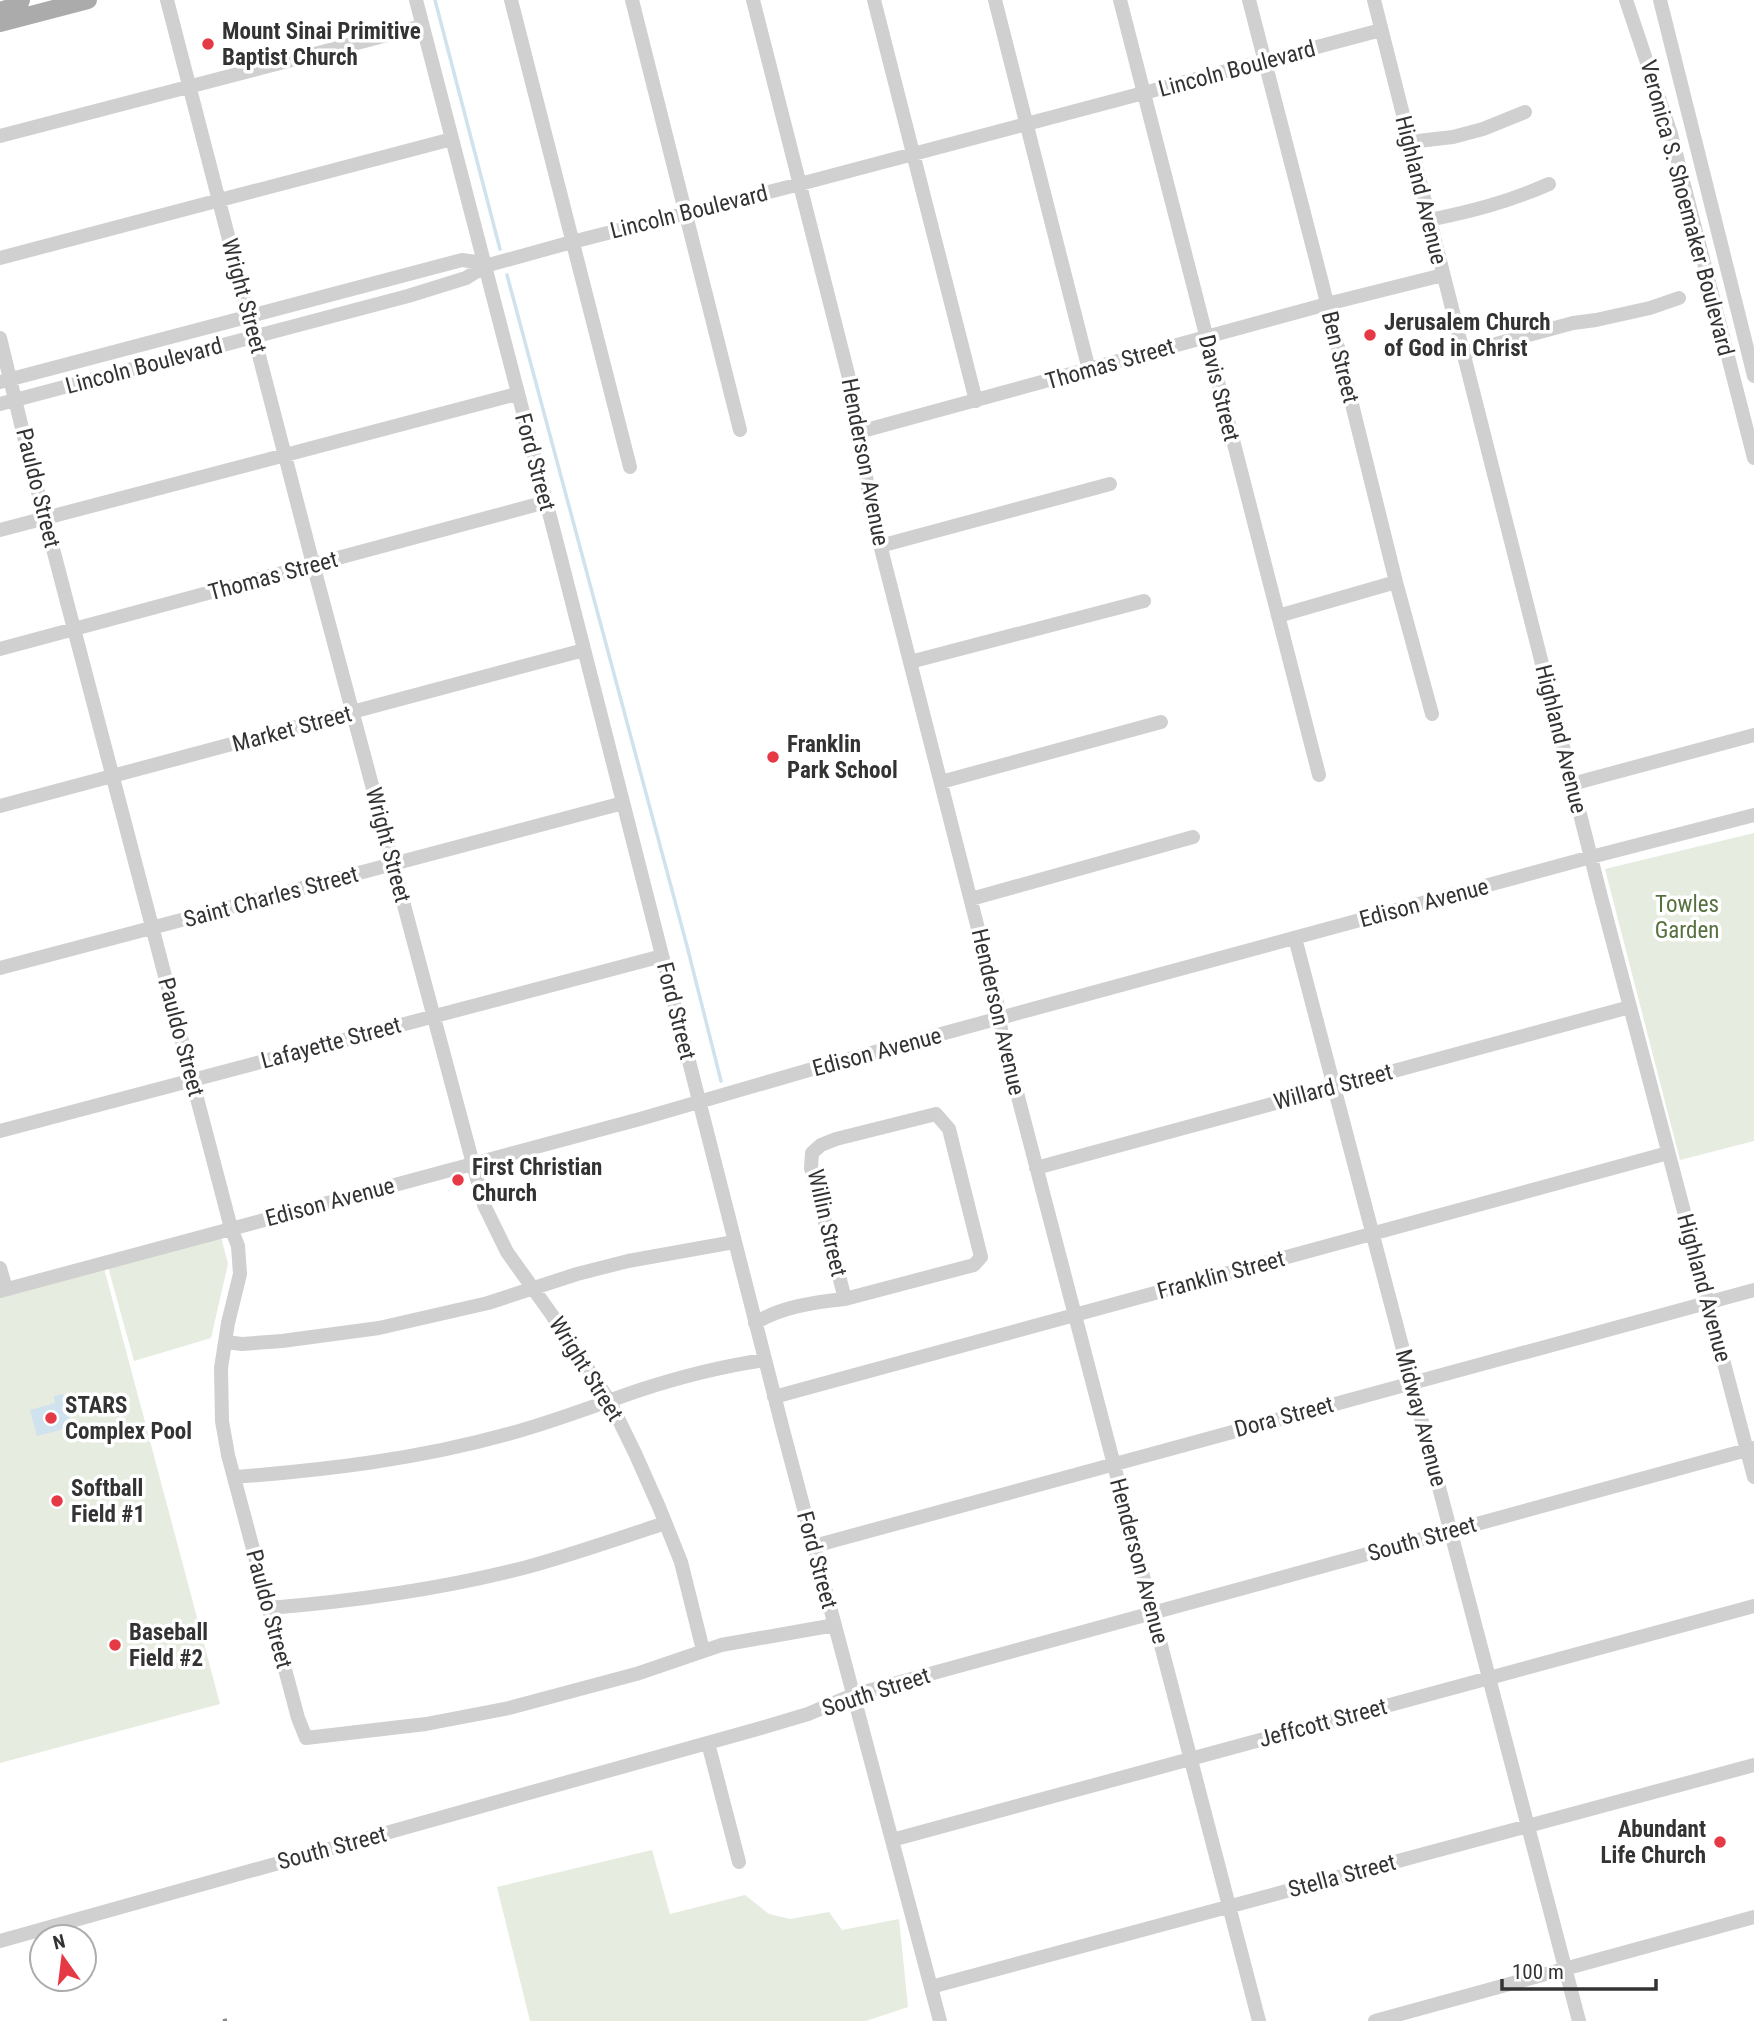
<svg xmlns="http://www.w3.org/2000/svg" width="1754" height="2021" viewBox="0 0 1754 2021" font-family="'Roboto Condensed',sans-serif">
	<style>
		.green { fill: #e6ecdf }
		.water { fill: #cfe2ee }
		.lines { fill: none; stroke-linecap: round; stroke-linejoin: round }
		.stream { stroke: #cfe2ee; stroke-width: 3.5 }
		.minor { stroke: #d0d0d0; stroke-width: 14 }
		.major { stroke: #ababab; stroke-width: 18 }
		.rail { stroke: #888; stroke-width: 3.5; stroke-dasharray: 7 5; stroke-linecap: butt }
		.poi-dot { fill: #e63946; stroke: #fff; stroke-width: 2.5 }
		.labels { text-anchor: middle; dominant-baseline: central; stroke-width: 7; stroke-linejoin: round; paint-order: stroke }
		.poi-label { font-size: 23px; font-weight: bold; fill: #333; stroke: #fff; text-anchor: start }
		.street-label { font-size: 23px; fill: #333; stroke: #fff }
		.park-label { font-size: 23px; fill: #56703f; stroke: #fff }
	</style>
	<rect width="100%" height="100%" fill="#fff"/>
	<!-- green -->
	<path class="green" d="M 1754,833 L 1754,1141 L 1680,1160 L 1605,869 Z
		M 221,1237 L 228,1264 L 211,1338 L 134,1361 L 108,1267 Z
		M 104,1268 L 220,1704 L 0,1763 L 0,1296 Z
		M 652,1850 L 670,1914 L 745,1895 L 769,1914 L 790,1919 L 829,1912 L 842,1930 L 899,1919 L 908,2007 L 866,2021 L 530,2021 L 497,1887 Z"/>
	<!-- water -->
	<path class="water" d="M 63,1394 L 71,1427 L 37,1436 L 30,1410 L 55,1403 L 54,1396 Z"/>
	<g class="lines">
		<!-- stream -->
		<path class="stream" d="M 435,0 L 500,249
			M 507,275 L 687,946 L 721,1081"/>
		<!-- minor -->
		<path class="minor" d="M 167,0 L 313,564 L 484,1205 L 507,1252 L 552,1315 L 610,1402 L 635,1453 L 659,1507 L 681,1562 L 703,1650
			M 416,0 L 560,555 L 783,1430 L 940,2021
			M 511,0 L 630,467
			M 632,0 L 740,430
			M 753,0 L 849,378 C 859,424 864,470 873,517 L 998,1007 L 999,1020 L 1004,1043 L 1259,2021
			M 874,0 L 976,401
			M 995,0 L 1089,370
			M 1120,0 L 1319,775
			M 1249,0 L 1321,279 L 1396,582 L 1432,714
			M 1374,0 L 1601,897 L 1754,1477
			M 1626,0 L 1671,134 L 1754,458
			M 1660,0 L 1754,376
			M 0,136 L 422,26
			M 1409,142 L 1453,137 L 1483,129 L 1525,112
			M 1429,220 C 1473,211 1508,202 1549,184
			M 0,258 L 452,139
			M 0,338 L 30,461 L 231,1228 L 238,1246 L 240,1274 L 228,1323 L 221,1368 L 222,1421 L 228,1455 L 298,1718 L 306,1738 L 426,1724 L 509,1708 L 636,1674 L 721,1645 L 835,1625
			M 1463,353 L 1573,323 L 1596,320 L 1650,308 L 1679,298
			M 0,382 L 462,260 L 484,263
			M 0,404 L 408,296 L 466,278 L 485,266 L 572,242 L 800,184 L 1381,30
			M 859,432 L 1327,304 L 1443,275
			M 0,530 L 517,394
			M 880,546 L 1110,484
			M 1278,616 L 1396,582
			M 0,649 L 546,502
			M 910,662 L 1144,601
			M 941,782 L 1161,722
			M 1572,784 L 1754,735
			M 0,806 L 584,650
			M 971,899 L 1193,837
			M 1295,938 L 1579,2021
			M 0,968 L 623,803
			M 936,1114 L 949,1129 L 981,1257 L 974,1265 L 845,1299 L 811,1168 L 812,1153 L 821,1145 L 836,1139 Z
			M 0,1131 L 662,956
			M 1036,1168 L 1630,1007
			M 0,1268 L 6,1289
			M 0,1291 L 640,1119 L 809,1070 L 1591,857 L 1754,815
			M 755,1323 C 781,1307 814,1302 845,1299
			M 225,1342 L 242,1344 L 282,1341 L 379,1328 L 488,1303 L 577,1274 L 628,1261 L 734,1242
			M 774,1397 L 1668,1153
			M 234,1477 C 327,1470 418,1459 508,1434 C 553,1422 596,1405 640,1390 C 680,1377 723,1366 765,1360
			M 814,1546 L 1754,1290
			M 269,1608 C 356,1601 443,1589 527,1567 C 574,1554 620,1538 665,1523
			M 708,1743 L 739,1862
			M 892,1840 L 1754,1606
			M 0,1941 L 761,1728 L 808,1714 L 853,1695 L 1754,1448
			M 931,1987 L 1754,1765
			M 1375,2021 L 1754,1917"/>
		<!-- major -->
		<path class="major" d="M 0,11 L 19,5 L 21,0
			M 0,23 L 88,0"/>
		<!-- rail -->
		<path class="rail" d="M 223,2021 L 227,2020"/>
	</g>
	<!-- markers -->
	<g class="poi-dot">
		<circle cx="208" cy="44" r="7"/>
		<circle cx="1370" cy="335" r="7"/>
		<circle cx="773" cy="757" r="7"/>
		<circle cx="458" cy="1180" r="7"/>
		<circle cx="51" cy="1418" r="7"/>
		<circle cx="57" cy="1501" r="7"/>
		<circle cx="115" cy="1645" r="7"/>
		<circle cx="1720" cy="1842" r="7"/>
	</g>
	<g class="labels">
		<!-- poi labels -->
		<g class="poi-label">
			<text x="222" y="31">Mount Sinai Primitive<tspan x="222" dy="26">Baptist Church</tspan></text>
			<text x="1384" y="322">Jerusalem Church<tspan x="1384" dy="26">of God in Christ</tspan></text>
			<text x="787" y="744">Franklin<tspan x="787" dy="26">Park School</tspan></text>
			<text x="472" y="1167">First Christian<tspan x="472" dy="26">Church</tspan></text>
			<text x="65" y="1405">STARS<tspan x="65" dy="26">Complex Pool</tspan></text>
			<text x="71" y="1488">Softball<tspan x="71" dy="26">Field #1</tspan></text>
			<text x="129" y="1632">Baseball<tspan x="129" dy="26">Field #2</tspan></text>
			<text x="1706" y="1829" text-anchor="end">Abundant<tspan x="1706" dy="26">Life Church</tspan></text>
		</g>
		<!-- street labels -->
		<g class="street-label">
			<text transform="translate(1237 69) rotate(-15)">Lincoln Boulevard</text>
			<text transform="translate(1421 190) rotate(76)">Highland Avenue</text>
			<text transform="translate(1687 208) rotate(75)">Veronica S. Shoemaker Boulevard</text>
			<text transform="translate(689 212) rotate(-14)">Lincoln Boulevard</text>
			<text transform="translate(244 296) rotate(75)">Wright Street</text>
			<text transform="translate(1340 357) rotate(76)">Ben Street</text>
			<text transform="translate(1110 364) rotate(-16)">Thomas Street</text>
			<text transform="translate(144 366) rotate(-15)">Lincoln Boulevard</text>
			<text transform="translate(1219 388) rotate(76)">Davis Street</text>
			<text transform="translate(535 462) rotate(75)">Ford Street</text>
			<text transform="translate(865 462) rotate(79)">Henderson Avenue</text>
			<text transform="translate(38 488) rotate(76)">Pauldo Street</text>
			<text transform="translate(273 576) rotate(-15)">Thomas Street</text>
			<text transform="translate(292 729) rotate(-15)">Market Street</text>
			<text transform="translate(1561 739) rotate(76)">Highland Avenue</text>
			<text transform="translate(388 845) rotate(75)">Wright Street</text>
			<text transform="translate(271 897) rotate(-15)">Saint Charles Street</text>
			<text transform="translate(1424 903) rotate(-15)">Edison Avenue</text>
			<text transform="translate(676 1011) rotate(76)">Ford Street</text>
			<text transform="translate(998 1012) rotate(77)">Henderson Avenue</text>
			<text transform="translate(181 1037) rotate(75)">Pauldo Street</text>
			<text transform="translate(331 1043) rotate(-15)">Lafayette Street</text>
			<text transform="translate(877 1052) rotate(-15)">Edison Avenue</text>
			<text transform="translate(1333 1087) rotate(-15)">Willard Street</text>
			<text transform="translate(330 1202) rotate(-15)">Edison Avenue</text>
			<text transform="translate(827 1223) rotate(77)">Willin Street</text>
			<text transform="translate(1221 1275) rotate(-15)">Franklin Street</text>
			<text transform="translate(1704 1288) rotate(75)">Highland Avenue</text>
			<text transform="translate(586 1369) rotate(58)">Wright Street</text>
			<text transform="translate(1284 1417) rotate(-15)">Dora Street</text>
			<text transform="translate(1421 1418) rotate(75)">Midway Avenue</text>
			<text transform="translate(1422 1539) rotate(-16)">South Street</text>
			<text transform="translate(817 1560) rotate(75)">Ford Street</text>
			<text transform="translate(1139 1561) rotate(75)">Henderson Avenue</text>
			<text transform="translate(269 1609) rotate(75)">Pauldo Street</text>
			<text transform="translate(876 1692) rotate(-18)">South Street</text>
			<text transform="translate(1323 1723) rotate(-15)">Jeffcott Street</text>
			<text transform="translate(332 1848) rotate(-15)">South Street</text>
			<text transform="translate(1342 1876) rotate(-15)">Stella Street</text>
		</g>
		<!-- park labels -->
		<g class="park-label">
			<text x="1687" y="904">Towles<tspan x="1687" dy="26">Garden</tspan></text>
		</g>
	</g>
	<!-- north arrow -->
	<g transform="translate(63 1958) rotate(346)"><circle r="33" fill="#ffffff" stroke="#adadad" stroke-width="2"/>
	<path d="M0-5L12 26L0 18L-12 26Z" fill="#e63946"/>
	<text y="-10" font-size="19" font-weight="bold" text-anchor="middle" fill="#333333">N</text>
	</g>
	<!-- scale -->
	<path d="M1502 1979v10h154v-10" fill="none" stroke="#333333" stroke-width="3.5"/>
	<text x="1512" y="1979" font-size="21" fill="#333333" stroke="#ffffff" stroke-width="5" paint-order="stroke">100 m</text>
</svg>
